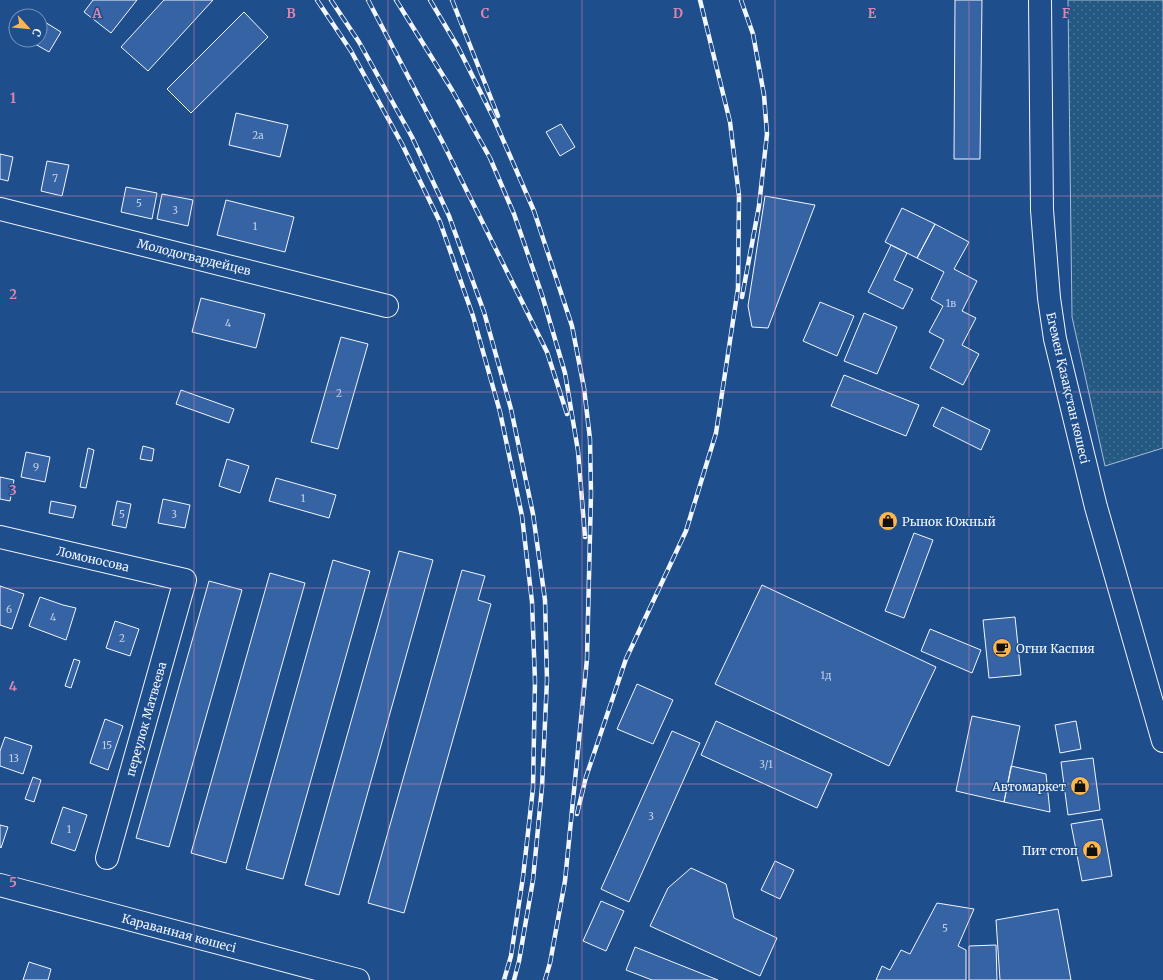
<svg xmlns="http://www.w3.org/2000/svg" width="1163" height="980" viewBox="0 0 1163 980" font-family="Merriweather,serif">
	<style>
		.park { fill: url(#park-dots); stroke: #a8bbd7 }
		.building { fill: #3563a3; stroke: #f2f6ff }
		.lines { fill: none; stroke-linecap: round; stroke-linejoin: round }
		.minor-casing { stroke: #f2f6ff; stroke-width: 24 }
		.major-casing { stroke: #f2f6ff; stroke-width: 24 }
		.minor { stroke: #1f4e8c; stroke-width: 22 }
		.major { stroke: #1f4e8c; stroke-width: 22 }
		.rail-casing { stroke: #f2f6ff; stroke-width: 4.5 }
		.rail { stroke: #1f4e8c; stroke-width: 3; stroke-dasharray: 9; stroke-linecap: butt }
		.grid { fill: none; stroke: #da87ad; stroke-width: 1; stroke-opacity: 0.55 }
		.labels { text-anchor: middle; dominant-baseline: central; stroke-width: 3; stroke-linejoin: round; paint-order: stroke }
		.number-label { font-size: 10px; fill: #c3d1e8 }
		.street-label { font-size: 12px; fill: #f2f6ff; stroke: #1f4e8c }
		.poi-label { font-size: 12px; fill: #f2f6ff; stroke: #1f4e8c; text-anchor: start }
		.grid-label { font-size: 13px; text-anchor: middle; font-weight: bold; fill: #da87ad; stroke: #1f4e8c; stroke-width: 3; stroke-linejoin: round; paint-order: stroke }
	</style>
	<defs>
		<pattern id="park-dots" width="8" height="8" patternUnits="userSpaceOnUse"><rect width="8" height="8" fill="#245a82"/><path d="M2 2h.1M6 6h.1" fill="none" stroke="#447295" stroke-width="1.8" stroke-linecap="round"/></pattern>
	</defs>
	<rect width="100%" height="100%" fill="#1f4e8c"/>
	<!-- park -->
	<path class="park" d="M 1068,0 L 1163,0 L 1163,448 L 1105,466 L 1072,317 Z"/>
	<!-- building -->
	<path class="building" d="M 93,0 L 137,0 L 111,33 L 84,12 Z
		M 164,0 L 213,0 L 148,71 L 121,47 Z
		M 955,0 L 982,0 L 980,159 L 954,159 Z
		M 244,12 L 268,37 L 191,113 L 167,89 Z
		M 40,19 L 61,32 L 49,52 L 28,40 L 40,40 Z
		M 236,113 L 288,125 L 280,157 L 229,145 Z
		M 561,124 L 575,147 L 560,156 L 546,132 Z
		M 0,154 L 13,157 L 8,181 L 0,179 Z
		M 47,161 L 69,165 L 62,196 L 41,191 Z
		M 126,187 L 157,193 L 152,219 L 121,212 Z
		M 162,194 L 193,200 L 188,226 L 157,219 Z
		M 765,196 L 815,205 L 768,328 L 752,327 L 748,306 Z
		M 226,200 L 294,217 L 285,252 L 217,235 Z
		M 902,208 L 935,224 L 917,258 L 885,242 Z
		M 935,224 L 969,242 L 954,269 L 977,281 L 962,311 L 976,318 L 962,345 L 979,354 L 963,385 L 930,368 L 944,340 L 929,332 L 943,306 L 931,299 L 944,272 L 917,258 Z
		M 891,245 L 907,253 L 894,280 L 913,289 L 903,309 L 868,292 Z
		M 201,298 L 265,314 L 256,348 L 192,332 Z
		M 820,302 L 854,316 L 837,356 L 803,341 Z
		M 864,313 L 897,327 L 877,374 L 844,361 Z
		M 341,337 L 368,344 L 338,449 L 311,442 Z
		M 844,375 L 919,405 L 906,436 L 831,406 Z
		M 181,390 L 234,409 L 229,423 L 176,404 Z
		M 942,407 L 990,430 L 981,450 L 933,426 Z
		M 143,446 L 154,449 L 152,461 L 140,459 Z
		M 88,448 L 94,450 L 86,488 L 80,487 Z
		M 26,452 L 50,457 L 45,482 L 21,477 Z
		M 227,459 L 249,466 L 240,493 L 219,486 Z
		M 0,477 L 14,480 L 10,501 L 0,499 Z
		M 276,478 L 336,495 L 329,518 L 269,501 Z
		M 163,499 L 190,505 L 185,528 L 158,523 Z
		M 51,501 L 76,506 L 73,518 L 49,513 Z
		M 117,501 L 131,504 L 126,528 L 112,525 Z
		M 914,533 L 933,540 L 904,618 L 885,611 Z
		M 399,551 L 433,560 L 339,895 L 305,885 Z
		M 333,560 L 370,571 L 283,879 L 246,869 Z
		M 462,570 L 485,576 L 478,600 L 491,604 L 404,913 L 368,903 Z
		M 270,573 L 305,583 L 226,863 L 191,853 Z
		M 209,581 L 242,590 L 169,847 L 136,838 Z
		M 762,585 L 936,667 L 889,766 L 715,684 Z
		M 0,586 L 24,594 L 12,629 L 0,625 Z
		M 40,597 L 63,605 L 76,608 L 66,640 L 29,626 Z
		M 1015,617 L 1021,675 L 989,678 L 983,620 Z
		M 115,621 L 139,629 L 130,656 L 106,648 Z
		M 930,629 L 981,650 L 972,673 L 921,651 Z
		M 74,659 L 80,661 L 71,688 L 65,686 Z
		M 637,684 L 673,700 L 653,744 L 617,729 Z
		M 972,716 L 1020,726 L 1004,802 L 956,791 Z
		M 105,719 L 123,726 L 108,770 L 90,763 Z
		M 716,721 L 832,774 L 817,808 L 701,755 Z
		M 1076,721 L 1081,749 L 1060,753 L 1055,725 Z
		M 672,731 L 700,743 L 629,902 L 601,889 Z
		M 5,737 L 32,746 L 23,774 L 0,766 L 0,751 Z
		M 1093,758 L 1100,810 L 1068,815 L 1061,762 Z
		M 1011,766 L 1046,774 L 1050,812 L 1004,802 Z
		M 33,777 L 41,780 L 34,802 L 25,799 Z
		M 63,807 L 87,815 L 75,851 L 51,843 Z
		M 1102,819 L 1112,876 L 1082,881 L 1071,824 Z
		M 0,825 L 8,827 L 1,848 L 0,847 Z
		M 775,861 L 794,870 L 780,899 L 761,890 Z
		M 691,868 L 726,884 L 734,918 L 777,938 L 760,976 L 650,926 L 668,888 Z
		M 601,901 L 624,911 L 606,951 L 583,941 Z
		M 937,903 L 974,909 L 958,946 L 966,950 L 966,980 L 876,980 L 882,966 L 890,970 L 901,950 L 910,954 Z
		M 1058,909 L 1071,980 L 1000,980 L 996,920 Z
		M 996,945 L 997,980 L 969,980 L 969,946 Z
		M 635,947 L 718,980 L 652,980 L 626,970 Z
		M 29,962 L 51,969 L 48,980 L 23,980 Z"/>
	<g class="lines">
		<!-- minor casing -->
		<g class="minor-casing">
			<path id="minor" d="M 0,209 L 387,306
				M 0,537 L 185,580 L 107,858"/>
		</g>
		<!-- major casing -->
		<g class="major-casing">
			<path id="major" d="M 1040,0 L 1042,210 L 1049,298 L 1055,339 L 1096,507 L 1163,741
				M 0,885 L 358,980"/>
		</g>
		<!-- minor -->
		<use href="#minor" class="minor"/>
		<!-- major -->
		<use href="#major" class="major"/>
		<!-- rail casing -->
		<g class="rail-casing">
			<path id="rail" d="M 317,0 L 351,51 L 402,144 L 440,222 L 473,316 L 500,412 L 522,516 L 532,602 L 535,681 L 533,788 L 523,877 L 511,956 L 504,980
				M 331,0 L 359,42 L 412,137 L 449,216 L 484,312 L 511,409 L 533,514 L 545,600 L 547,680 L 542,787 L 533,880 L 519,961 L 514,980
				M 368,0 L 443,143 L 547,352 L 567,414
				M 396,0 L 452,90 L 490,158 L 514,214 L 542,295 L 565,373 L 578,451 L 585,537
				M 430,0 L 458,47 L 494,119 L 534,211 L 572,326 L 584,388 L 590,439 L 591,494 L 587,659 L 565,881 L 550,963 L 545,980
				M 452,0 L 498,116
				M 741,0 L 753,34 L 764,95 L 767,134 L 759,206 L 742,297
				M 577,814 L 586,777 L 626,659 L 686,531 L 716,433 L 738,288 L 739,196 L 730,122 L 700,0"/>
		</g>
		<!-- rail -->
		<use href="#rail" class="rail"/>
	</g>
	<!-- grid -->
	<path class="grid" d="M 194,0 L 194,980M 388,0 L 388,980M 582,0 L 582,980M 775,0 L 775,980M 969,0 L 969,980M 0,196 L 1163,196M 0,392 L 1163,392M 0,588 L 1163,588M 0,784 L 1163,784"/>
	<!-- icons -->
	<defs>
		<g id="shop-disc" transform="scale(1)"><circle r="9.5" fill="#ffb74d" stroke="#1f4e8c"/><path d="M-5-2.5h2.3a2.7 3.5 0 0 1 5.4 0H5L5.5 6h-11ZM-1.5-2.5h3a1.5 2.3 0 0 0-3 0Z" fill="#111"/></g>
		<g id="cafe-disc" transform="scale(1)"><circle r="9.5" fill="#ffb74d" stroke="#1f4e8c"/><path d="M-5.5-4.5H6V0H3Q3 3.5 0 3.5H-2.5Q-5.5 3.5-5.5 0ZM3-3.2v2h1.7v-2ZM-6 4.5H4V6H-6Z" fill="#111"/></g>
	</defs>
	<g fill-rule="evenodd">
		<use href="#shop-disc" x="888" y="521"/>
		<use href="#cafe-disc" x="1002" y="648"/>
		<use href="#shop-disc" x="1080" y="786"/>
		<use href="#shop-disc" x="1092" y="850"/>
	</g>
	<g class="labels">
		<!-- number labels -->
		<g class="number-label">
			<text x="258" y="135">2а</text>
			<text x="55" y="178">7</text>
			<text x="139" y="203">5</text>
			<text x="175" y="210">3</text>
			<text x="255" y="226">1</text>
			<text x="951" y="303">1в</text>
			<text x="228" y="323">4</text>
			<text x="339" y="393">2</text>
			<text x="36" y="467">9</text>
			<text x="303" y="498">1</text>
			<text x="122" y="514">5</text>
			<text x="174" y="514">3</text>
			<text x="9" y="609">6</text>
			<text x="53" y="617">4</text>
			<text x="122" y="638">2</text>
			<text x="826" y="675">1д</text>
			<text x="107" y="745">15</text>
			<text x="14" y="758">13</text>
			<text x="766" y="764">3/1</text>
			<text x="651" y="816">3</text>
			<text x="69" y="829">1</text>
			<text x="945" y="928">5</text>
		</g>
		<!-- street labels -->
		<g class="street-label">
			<text transform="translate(194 257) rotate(14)">Молодогвардейцев</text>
			<text transform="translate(1068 388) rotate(77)">Егемен Қазақстан көшесі</text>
			<text transform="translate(93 559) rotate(13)">Ломоносова</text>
			<text transform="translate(146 719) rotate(-74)">переулок Матвеева</text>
			<text transform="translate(179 933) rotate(15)">Караванная көшесі</text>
		</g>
		<!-- poi labels -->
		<g class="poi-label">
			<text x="902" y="521">Рынок Южный</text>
			<text x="1016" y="648">Огни Каспия</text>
			<text x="1066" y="786" text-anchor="end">Автомаркет</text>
			<text x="1078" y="850" text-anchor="end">Пит стоп</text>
		</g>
	</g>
	<g class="grid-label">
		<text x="97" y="18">A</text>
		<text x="291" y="18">B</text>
		<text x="485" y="18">C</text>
		<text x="678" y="18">D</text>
		<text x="872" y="18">E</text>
		<text x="1066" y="18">F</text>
		<text x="13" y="103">1</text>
		<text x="13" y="299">2</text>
		<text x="13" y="495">3</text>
		<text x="13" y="691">4</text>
		<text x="13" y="887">5</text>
	</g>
	<!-- north arrow -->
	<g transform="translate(28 28) rotate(117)"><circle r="19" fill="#1f4e8c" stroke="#7391ba"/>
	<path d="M0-3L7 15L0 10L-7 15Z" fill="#ffb74d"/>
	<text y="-6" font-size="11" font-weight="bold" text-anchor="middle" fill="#f2f6ff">С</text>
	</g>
</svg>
